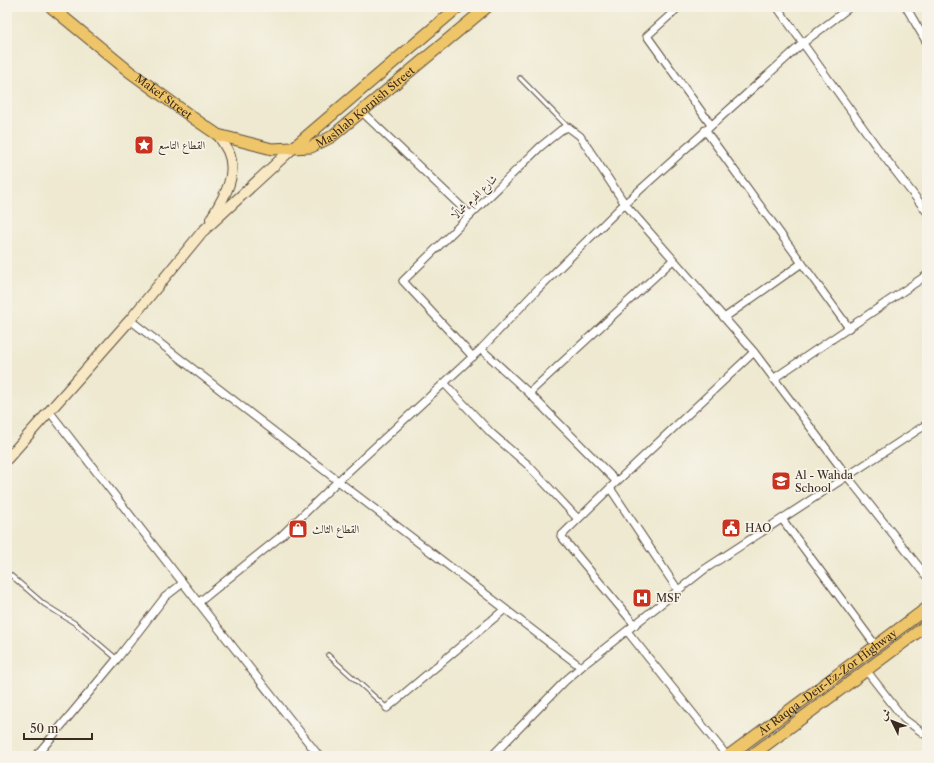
<svg xmlns="http://www.w3.org/2000/svg" width="934" height="763" viewBox="0 0 934 763" font-family="'Libre Caslon Text',Amiri,serif">
	<style>
		.lines { fill: none; stroke-linecap: round; stroke-linejoin: round }
		.service-casing { stroke: #564739; stroke-width: 5.5 }
		.minor-casing { stroke: #564739; stroke-width: 9 }
		.secondary-casing { stroke: #564739; stroke-width: 12 }
		.primary-casing { stroke: #564739; stroke-width: 13 }
		.service { stroke: #fff; stroke-width: 3.5 }
		.minor { stroke: #fff; stroke-width: 7 }
		.secondary { stroke: #f8e8c3; stroke-width: 10 }
		.primary { stroke: #eec569; stroke-width: 11 }
		.labels { text-anchor: middle; dominant-baseline: central; stroke-width: 3.5; stroke-linejoin: round; paint-order: stroke }
		.street-label { font-size: 11px; fill: #3b2a1e; stroke: #f7f3e8 }
		.poi-label { font-size: 11px; fill: #3b2a1e; stroke: #f7f3e8; text-anchor: start }
	</style>
	<rect width="100%" height="100%" fill="#f7f3e8"/>
	<filter id="ink" filterUnits="userSpaceOnUse"><feTurbulence type="fractalNoise" baseFrequency=".025" numOctaves="2"/><feDisplacementMap in="SourceGraphic" scale="8" xChannelSelector="R" yChannelSelector="G"/><feConvolveMatrix kernelMatrix="1 2 1 2 8 2 1 2 1" color-interpolation-filters="sRGB"/></filter>
	<filter id="wash" filterUnits="userSpaceOnUse"><feTurbulence type="fractalNoise" baseFrequency=".012" numOctaves="4" result="noise"/><feDisplacementMap in="SourceGraphic" scale="16" xChannelSelector="R" yChannelSelector="G"/><feGaussianBlur stdDeviation="0.9" result="paint"/><feColorMatrix in="noise" values="0 0 0 0 0 0 0 0 0 0 0 0 0 0 0 0 0 1.4 0 .05"/><feComposite in="paint" operator="in"/></filter>
	<g filter="url(#wash)">
		<rect width="100%" height="100%" fill="#eee9d0"/>
	</g>
	<g filter="url(#ink)">
		<g class="lines">
			<!-- service casing -->
			<g class="service-casing">
				<path id="service" d="M 520,78 L 568,127
					M 7,572 L 44,604 L 76,624 L 117,659
					M 328,655 L 387,708"/>
			</g>
			<!-- minor casing -->
			<g class="minor-casing">
				<path id="minor" d="M 679,7 L 647,36 L 711,125
					M 777,7 L 879,150 L 927,212
					M 906,7 L 927,43
					M 362,112 L 470,215
					M 705,130 L 849,328
					M 724,318 L 802,263
					M 130,320 L 338,481 L 581,667
					M 481,349 L 529,393 L 616,481
					M 473,357 L 403,281 L 540,147 L 561,130 L 568,127 L 580,136 L 625,204 L 754,352 L 847,476 L 927,577
					M 773,379 L 927,275
					M 444,383 L 491,433 L 528,465 L 578,519
					M 529,393 L 673,260
					M 49,411 L 183,583 L 319,756
					M 610,488 L 678,590
					M 782,519 L 876,646
					M 198,603 L 280,537 L 338,481 L 481,349 L 537,290 L 621,207 L 803,43 L 850,7
					M 635,625 L 561,536 L 610,488 L 754,352
					M 627,631 L 727,756
					M 866,670 L 904,719 L 927,736
					M 387,708 L 505,609
					M 36,756 L 117,659 L 165,597 L 183,583
					M 492,756 L 565,681 L 581,667 L 705,569 L 927,424"/>
			</g>
			<!-- secondary casing -->
			<g class="secondary-casing">
				<path id="secondary" d="M 211,219 C 223,199 239,175 228,151 C 225,146 222,140 218,135
					M 7,459 L 130,320 L 202,232 L 293,148"/>
			</g>
			<!-- primary casing -->
			<g class="primary-casing">
				<g id="primary">
					<path id="s1" d="M 51,7 L 130,72 L 196,120 L 218,135 L 272,149 L 311,147 L 331,137 L 487,7"/>
					<path d="M 293,148 L 458,7"/>
					<path id="s2" d="M 728,756 L 927,608"/>
					<path d="M 751,756 L 927,625"/>
				</g>
			</g>
			<!-- service -->
			<use href="#service" class="service"/>
			<!-- minor -->
			<use href="#minor" class="minor"/>
			<!-- secondary -->
			<use href="#secondary" class="secondary"/>
			<!-- primary -->
			<use href="#primary" class="primary"/>
		</g>
	</g>
	<!-- icons -->
	<defs>
		<g id="sight-square" transform="scale(1)"><rect x="-9" y="-9" width="18" height="18" rx="4" fill="#c8321e" stroke="#f7f3e8"/><path d="M0-6L1.8-2.2L6-1.7L2.9 1.2L3.7 5.4L0 3.3L-3.7 5.4L-2.9 1.2L-6-1.7L-1.8-2.2Z" fill="#fff"/></g>
		<g id="school-square" transform="scale(1)"><rect x="-9" y="-9" width="18" height="18" rx="4" fill="#c8321e" stroke="#f7f3e8"/><path d="M0-5L7-2L0 1L-7-2ZM-4 1L0 2.5L4 1V4Q0 6-4 4Z" fill="#fff"/></g>
		<g id="civic-square" transform="scale(1)"><rect x="-9" y="-9" width="18" height="18" rx="4" fill="#c8321e" stroke="#f7f3e8"/><path d="M-.6-6.5H3V-4.5H.6V-3L4-1V1h2V6H-6V1h2V-1L-.6-3ZM-1.2 2.5V6h2.4V2.5Z" fill="#fff"/></g>
		<g id="shop-square" transform="scale(1)"><rect x="-9" y="-9" width="18" height="18" rx="4" fill="#c8321e" stroke="#f7f3e8"/><path d="M-5-2.5h2.3a2.7 3.5 0 0 1 5.4 0H5L5.5 6h-11ZM-1.5-2.5h3a1.5 2.3 0 0 0-3 0Z" fill="#fff"/></g>
		<g id="hospital-square" transform="scale(1)"><rect x="-9" y="-9" width="18" height="18" rx="4" fill="#c8321e" stroke="#f7f3e8"/><path d="M-5-5h3v3.5h4V-5h3V5h-3V1.5h-4V5h-3Z" fill="#fff"/></g>
	</defs>
	<g fill-rule="evenodd">
		<use href="#sight-square" x="144" y="145"/>
		<use href="#school-square" x="781" y="481"/>
		<use href="#civic-square" x="731" y="528"/>
		<use href="#shop-square" x="298" y="529"/>
		<use href="#hospital-square" x="642" y="598"/>
	</g>
	<g class="labels">
		<!-- street labels -->
		<g class="street-label">
			<text stroke="none"><textPath href="#s1" startOffset="144">Makef Street</textPath></text>
			<text stroke="none"><textPath href="#s1" startOffset="373">Mashlab Kornish Street</textPath></text>
			<text transform="translate(474 197) rotate(-44)">شارع الهرم شمالًا</text>
			<text stroke="none"><textPath href="#s2" startOffset="124">Ar Raqqa -Deir-Ez-Zor Highway</textPath></text>
		</g>
		<!-- poi labels -->
		<g class="poi-label">
			<text x="158" y="145">القطاع التاسع</text>
			<text x="795" y="475">Al - Wahda<tspan x="795" dy="13">School</tspan></text>
			<text x="745" y="528">HAO</text>
			<text x="312" y="529">القطاع الثالث</text>
			<text x="656" y="598">MSF</text>
		</g>
	</g>
	<!-- margin -->
	<rect width="934" height="763" fill="none" stroke="#f7f3e8" stroke-width="24"/>
	<!-- north arrow -->
	<g transform="translate(892 721) rotate(313)" stroke="#f7f3e8" stroke-width="3" paint-order="stroke">
	<path d="M0-3L7 15L0 10L-7 15Z" fill="#3b2a1e"/>
	<text y="-6" font-size="11" font-weight="bold" text-anchor="middle" fill="#3b2a1e">ش</text>
	</g>
	<!-- scale -->
	<path d="M24 733v6h68v-6" fill="none" stroke="#3b2a1e" stroke-width="2"/>
	<text x="30" y="733" font-size="12" fill="#3b2a1e" stroke="#f7f3e8" stroke-width="3" paint-order="stroke">50 m</text>
</svg>
